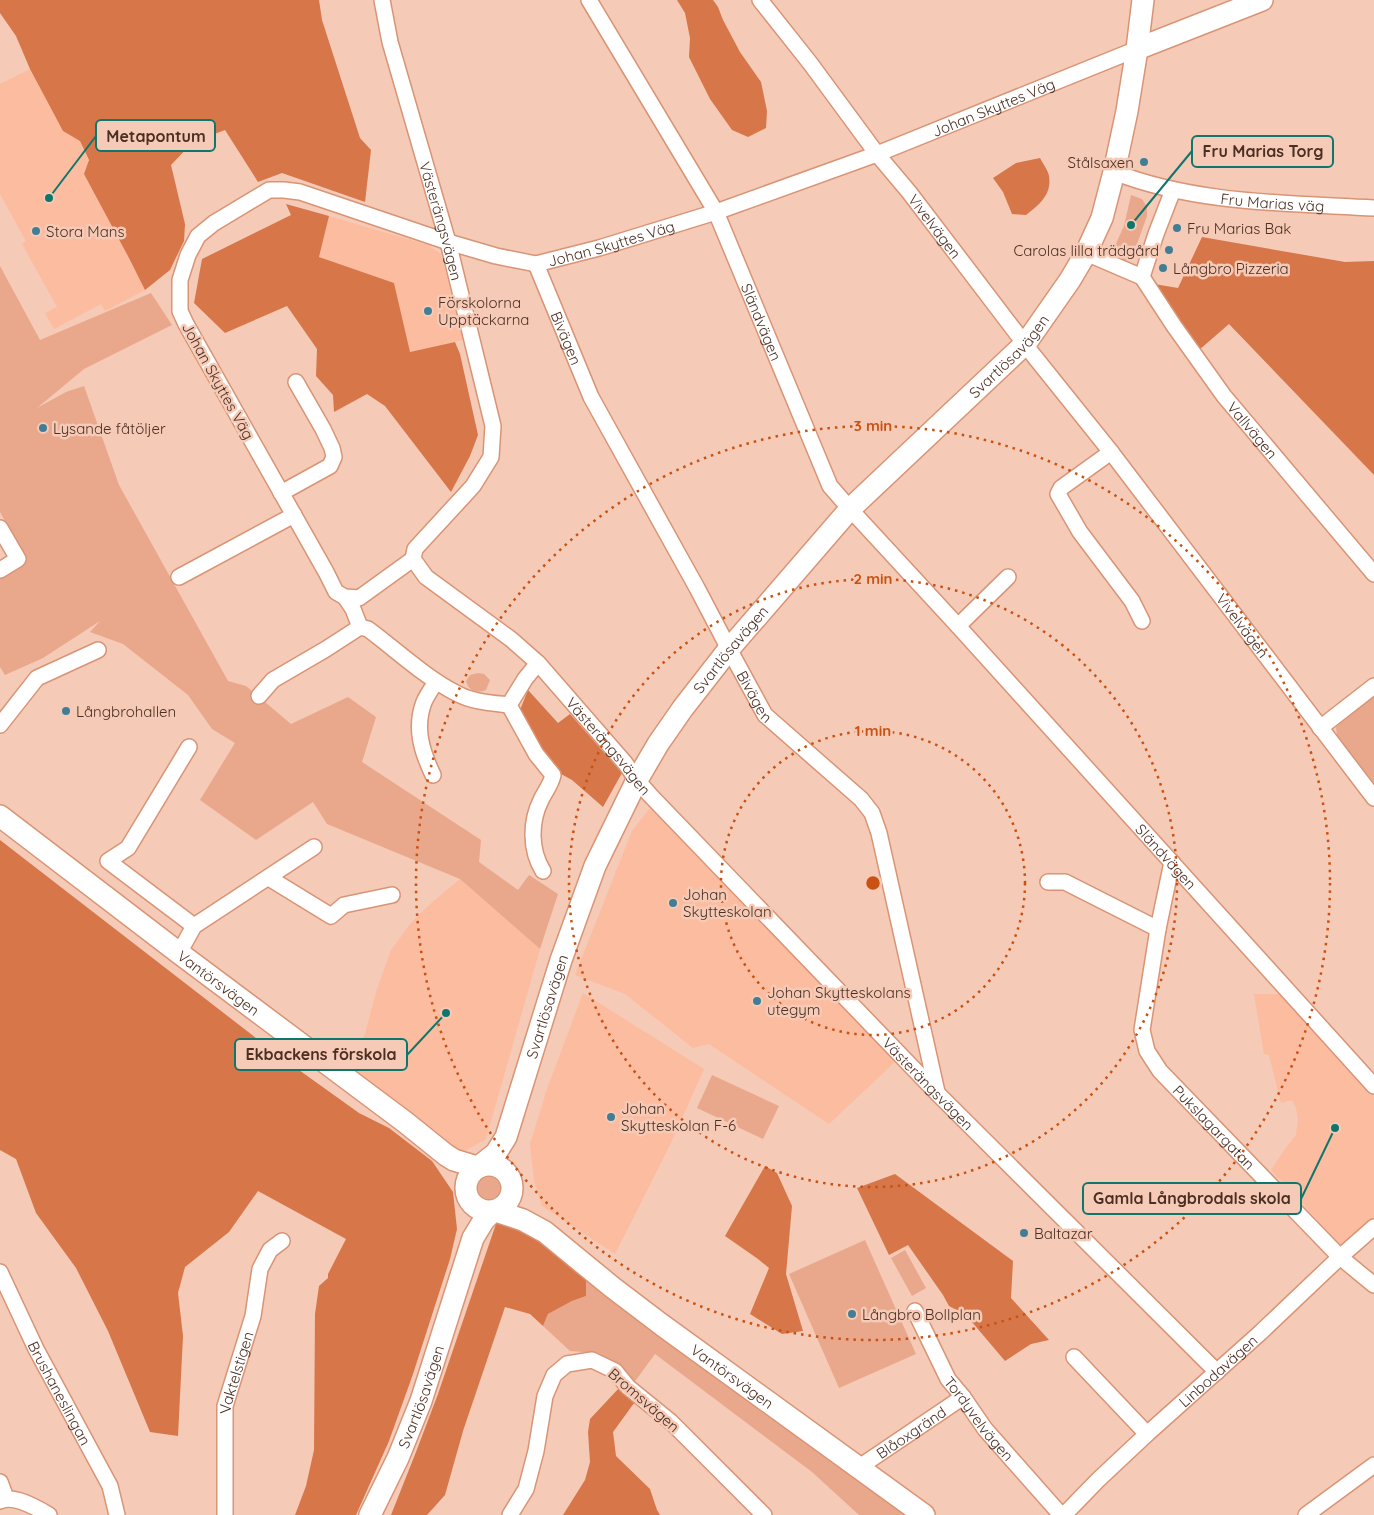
<svg xmlns="http://www.w3.org/2000/svg" width="1374" height="1515" viewBox="0 0 1374 1515" font-family="Quicksand,sans-serif">
	<style>
		.built { fill: #fcbca0 }
		.green { fill: #e9a88b }
		.forest { fill: #d77649 }
		.lines { fill: none; stroke-linecap: round; stroke-linejoin: round }
		.street-casing { stroke: #d99475; stroke-width: 18 }
		.secondary-casing { stroke: #d99475; stroke-width: 24 }
		.street { stroke: #fff; stroke-width: 15 }
		.secondary { stroke: #fff; stroke-width: 21 }
		.ring { fill: none; stroke: #c95111; stroke-width: 2.5; stroke-dasharray: 2.5 5 }
		.poi-dot { fill: #417e95; stroke: #f5cab6; stroke-width: 2 }
		.labels { text-anchor: middle; dominant-baseline: central; stroke-width: 5; stroke-linejoin: round; paint-order: stroke }
		.street-label { font-size: 15px; fill: #4c2f23; stroke: #f5cab6 }
		.poi-label { font-size: 15px; fill: #4c2f23; stroke: #f5cab6; text-anchor: start }
		.centre { fill: #c95111; stroke: #f5cab6; stroke-width: 2.5 }
		.ring-label { font-size: 15px; text-anchor: middle; font-weight: bold; fill: #c95111; stroke: #f5cab6; stroke-width: 5; stroke-linejoin: round; paint-order: stroke }
		.leader { fill: none; stroke: #0f766e; stroke-width: 2 }
		.callout-dot { fill: #0f766e; stroke: #f5cab6; stroke-width: 2 }
		.callout { fill: #f5cab6; stroke: #0f766e; stroke-width: 2 }
		.callout-label { font-size: 16px; text-anchor: middle; font-weight: bold; fill: #4c2f23 }
	</style>
	<rect width="100%" height="100%" fill="#f5cab6"/>
	<!-- built -->
	<path class="built" d="M 30,69 L 63,131 L 80,141 L 129,258 L 145,290 L 105,311 L 101,304 L 54,329 L 45,313 L 57,307 L 22,244 L 26,241 L 0,194 L 0,84 Z
		M 329,216 L 428,245 L 441,254 L 463,340 L 410,352 L 394,283 L 319,257 Z
		M 650,808 L 896,1061 L 829,1124 L 709,1044 L 693,1048 L 625,994 L 575,975 L 632,831 Z
		M 460,879 L 540,949 L 486,1139 L 458,1155 L 347,1068 L 365,1034 L 376,992 L 391,950 L 411,923 L 429,905 Z
		M 583,993 L 704,1069 L 669,1147 L 615,1254 L 542,1206 L 534,1180 L 530,1144 L 547,1089 Z
		M 1254,994 L 1280,994 L 1374,1096 L 1374,1217 L 1342,1246 L 1271,1170 L 1285,1149 L 1296,1135 L 1298,1120 L 1296,1108 L 1292,1100 L 1281,1103 L 1269,1055 L 1264,1054 Z"/>
	<!-- green -->
	<path class="green" d="M 1131,195 L 1142,199 L 1147,207 L 1147,216 L 1132,258 L 1125,263 L 1109,259 L 1124,226 Z
		M 0,266 L 40,340 L 151,293 L 172,325 L 84,369 L 37,408 L 66,392 L 84,386 L 119,485 L 228,681 L 246,686 L 291,724 L 348,697 L 376,717 L 362,762 L 481,840 L 479,862 L 518,890 L 529,875 L 558,894 L 540,949 L 460,879 L 327,824 L 313,802 L 256,840 L 200,800 L 235,743 L 212,729 L 188,695 L 123,644 L 90,632 L 100,621 L 43,658 L 5,675 L 0,667 L 0,579 L 19,569 L 24,561 L 19,547 L 0,512 Z
		M 478,673 L 484,674 L 490,680 L 486,690 C 476,694 469,691 466,681 L 470,675 Z
		M 1374,696 L 1374,784 L 1337,736 L 1336,727 Z
		M 712,1075 L 779,1106 L 763,1139 L 697,1108 Z
		M478 1188a11 11 0 1 1 22 0a11 11 0 1 1-22 0Z
		M 865,1240 L 916,1354 L 839,1388 L 789,1274 Z
		M 905,1250 L 926,1288 L 912,1296 L 891,1258 Z
		M 586,1275 L 910,1515 L 859,1515 L 812,1472 L 655,1354 L 633,1384 L 624,1370 L 610,1360 L 596,1353 L 570,1351 L 543,1326 L 548,1314 L 572,1301 L 586,1296 Z"/>
	<!-- forest -->
	<path class="forest" d="M 0,0 L 319,0 L 322,20 L 360,138 L 371,150 L 365,202 L 282,173 L 258,182 L 225,130 L 193,142 L 171,165 L 185,224 L 184,241 L 170,270 L 145,290 L 129,258 L 84,174 L 89,160 L 80,141 L 63,131 L 30,69 L 16,36 L 0,13 Z
		M 677,0 L 713,0 L 718,7 L 723,20 L 740,52 L 761,82 L 767,111 L 766,128 L 748,137 L 732,130 L 710,99 L 689,57 L 690,38 L 685,13 Z
		M 1040,158 C 1043,164 1048,170 1049,176 C 1052,195 1039,205 1026,215 L 1012,214 L 1003,192 L 993,178 L 1016,163 Z
		M 286,204 L 329,216 L 319,257 L 394,283 L 410,352 L 455,342 L 460,354 L 478,435 L 470,456 L 451,492 L 385,406 L 367,394 L 334,412 L 333,395 L 316,376 L 317,349 L 287,306 L 225,333 L 194,303 L 202,259 L 291,215 Z
		M 1202,237 L 1345,262 L 1374,261 L 1374,475 L 1229,324 L 1199,350 L 1154,284 L 1178,288 Z
		M 528,690 L 558,723 L 570,714 L 622,773 L 603,807 L 572,780 L 552,769 L 520,710 Z
		M 0,840 L 278,1055 L 359,1113 L 389,1128 L 432,1161 L 453,1192 L 457,1229 L 450,1259 L 413,1374 L 389,1441 L 356,1515 L 295,1515 L 306,1486 L 314,1450 L 315,1314 L 319,1286 L 328,1278 L 328,1274 L 346,1239 L 258,1191 L 229,1232 L 185,1267 L 178,1293 L 183,1336 L 178,1436 L 150,1432 L 108,1331 L 76,1268 L 36,1213 L 16,1159 L 0,1150 Z
		M 765,1166 L 777,1173 L 792,1206 L 786,1274 L 803,1331 L 782,1334 L 750,1314 L 769,1268 L 758,1259 L 725,1236 Z
		M 895,1174 L 1013,1261 L 1011,1298 L 1049,1340 L 1031,1344 L 1005,1361 L 966,1315 L 949,1306 L 943,1295 L 908,1245 L 889,1255 L 857,1188 Z
		M 497,1221 L 517,1223 L 586,1275 L 586,1296 L 572,1301 L 548,1314 L 543,1326 L 530,1314 L 505,1307 L 463,1431 L 445,1495 L 427,1515 L 391,1515 L 416,1452 L 438,1394 Z
		M 620,1387 L 637,1399 L 613,1432 L 616,1456 L 650,1489 L 657,1510 L 660,1515 L 563,1515 L 585,1480 L 590,1462 L 588,1432 L 590,1419 Z"/>
	<g class="lines">
		<!-- street casing -->
		<g class="street-casing">
			<g id="street">
				<path id="s1" d="M 382,0 L 390,42 L 448,242 L 493,426 L 491,457 L 473,486 L 415,549 L 413,559 L 426,577 L 512,640 L 538,663 L 625,763 L 637,780 L 650,795 L 937,1093 L 1217,1372"/>
				<path id="s2" d="M 589,0 L 716,212 L 830,486 L 850,509 L 958,626 L 1374,1086"/>
				<path id="s3" d="M 760,0 L 810,63 L 877,154 L 909,192 L 1034,356 L 1111,452 L 1374,798"/>
				<path id="s4" d="M 1114,172 C 1196,204 1287,203 1374,208"/>
				<path d="M 1086,253 L 1142,277"/>
				<path id="s5" d="M 536,264 L 591,397 L 697,588 L 729,649 L 765,715 L 861,799 L 872,813 L 879,833 L 937,1092"/>
				<path id="s6" d="M 1142,277 L 1174,326 L 1224,396 L 1374,574"/>
				<path d="M 1142,277 L 1156,234 L 1173,190"/>
				<path d="M 1111,452 L 1061,488 L 1058,494 L 1080,532 L 1132,601 L 1142,621"/>
				<path d="M 281,493 L 330,466 L 334,457 L 332,448 L 323,429 L 296,382"/>
				<path d="M 0,528 L 18,559 L 0,570"/>
				<path id="s7" d="M 413,559 L 359,598 L 345,597 L 336,592 L 326,572 L 186,324 L 180,311 L 180,280 L 188,255 L 198,236 L 214,223 L 269,190 L 284,190 L 300,192 L 448,242 L 496,256 L 536,264 L 599,248 L 716,212 L 877,154 L 1137,49"/>
				<path d="M 179,577 L 294,515"/>
				<path d="M 345,597 L 353,609 L 360,627"/>
				<path d="M 958,626 L 1008,577"/>
				<path d="M 538,663 L 525,679 L 509,705 L 536,754 L 553,775 C 551,785 545,791 541,800 C 530,822 530,850 543,871"/>
				<path d="M 259,696 L 273,680 L 326,649 L 360,627 L 368,629 C 395,649 426,678 456,693 C 472,702 491,703 509,705"/>
				<path d="M 0,725 L 37,678 L 98,650"/>
				<path d="M 1320,728 L 1374,686"/>
				<path d="M 189,747 L 128,848 L 108,861 L 194,926"/>
				<path d="M 433,775 C 422,752 414,728 424,702 C 427,695 432,688 436,682"/>
				<path id="s8" d="M 1172,862 L 1158,929 L 1142,1030 L 1147,1051 L 1160,1071 L 1340,1257 L 1374,1285"/>
				<path d="M 269,878 L 331,916 L 344,905 L 392,895"/>
				<path d="M 1048,882 L 1065,882 L 1158,929"/>
				<path d="M 179,953 L 194,926 L 314,847"/>
				<path id="s9" d="M 0,1272 L 36,1349 L 110,1486 L 117,1515"/>
				<path id="s10" d="M 915,1311 L 948,1379 L 963,1397 L 985,1429 L 1061,1515"/>
				<path d="M 1074,1357 L 1147,1434"/>
				<path id="s11" d="M 858,1468 L 963,1397"/>
				<path d="M 0,1482 L 6,1498"/>
				<path d="M 0,1501 C 14,1494 37,1508 49,1515"/>
				<path id="s12" d="M 225,1515 L 225,1406 L 253,1316 L 260,1269 L 270,1250 L 282,1241"/>
				<path d="M 510,1515 L 526,1489 L 536,1451 L 545,1396 L 554,1375 L 567,1364 L 592,1360 L 615,1371 L 628,1387 L 671,1422 L 764,1515"/>
				<path id="s13" d="M 1064,1515 L 1098,1480 L 1147,1434 L 1260,1333 L 1340,1257 L 1374,1227"/>
				<path d="M 1306,1515 L 1374,1465"/>
			</g>
		</g>
		<!-- secondary casing -->
		<g class="secondary-casing">
			<g id="secondary">
				<path d="M 1137,49 L 1262,0"/>
				<path id="s14" d="M 0,816 L 179,953 L 405,1122 L 446,1155 L 454,1160 L 477,1167"/>
				<circle cx="489" cy="1188" r="23"/>
				<path id="s15" d="M 481,1165 L 496,1153 L 506,1137 L 561,960 L 595,866 L 637,780 L 658,744 L 683,708 L 729,649 L 850,509 L 1026,343 L 1070,280 L 1086,253 L 1102,218 L 1114,172 L 1127,111 L 1137,49 L 1143,0"/>
				<path id="s16" d="M 496,1211 L 523,1220 L 545,1232 L 612,1287 L 662,1325 L 924,1515"/>
				<path id="s17" d="M 370,1515 L 398,1458 L 421,1401 L 473,1238 L 484,1220 L 493,1211"/>
			</g>
		</g>
		<!-- street -->
		<use href="#street" class="street"/>
		<!-- secondary -->
		<use href="#secondary" class="secondary"/>
	</g>
	<!-- distance rings -->
	<g class="ring">
		<circle cx="873" cy="883" r="152"/>
		<circle cx="873" cy="883" r="304"/>
		<circle cx="873" cy="883" r="457"/>
	</g>
	<!-- markers -->
	<g class="poi-dot">
		<circle cx="1144" cy="162" r="5"/>
		<circle cx="1177" cy="228" r="5"/>
		<circle cx="36" cy="231" r="5"/>
		<circle cx="1169" cy="250" r="5"/>
		<circle cx="1163" cy="268" r="5"/>
		<circle cx="428" cy="311" r="5"/>
		<circle cx="43" cy="428" r="5"/>
		<circle cx="66" cy="711" r="5"/>
		<circle cx="673" cy="903" r="5"/>
		<circle cx="757" cy="1001" r="5"/>
		<circle cx="611" cy="1117" r="5"/>
		<circle cx="1024" cy="1233" r="5"/>
		<circle cx="852" cy="1314" r="5"/>
	</g>
	<g class="labels">
		<!-- street labels -->
		<g class="street-label">
			<text stroke="none"><textPath href="#s7" startOffset="1338">Johan Skyttes Väg</textPath></text>
			<text stroke="none"><textPath href="#s4" startOffset="162">Fru Marias väg</textPath></text>
			<text stroke="none"><textPath href="#s1" startOffset="229">Västerängsvägen</textPath></text>
			<text stroke="none"><textPath href="#s3" startOffset="286">Vivelvägen</textPath></text>
			<text stroke="none"><textPath href="#s7" startOffset="932">Johan Skyttes Väg</textPath></text>
			<text stroke="none"><textPath href="#s2" startOffset="366">Sländvägen</textPath></text>
			<text stroke="none"><textPath href="#s5" startOffset="80">Bivägen</textPath></text>
			<text stroke="none"><textPath href="#s15" startOffset="985">Svartlösavägen</textPath></text>
			<text transform="translate(218 381) rotate(61)">Johan Skyttes Väg</text>
			<text stroke="none"><textPath href="#s6" startOffset="189">Vallvägen</textPath></text>
			<text stroke="none"><textPath href="#s3" startOffset="790">Vivelvägen</textPath></text>
			<text stroke="none"><textPath href="#s15" startOffset="580">Svartlösavägen</textPath></text>
			<text stroke="none"><textPath href="#s5" startOffset="485">Bivägen</textPath></text>
			<text stroke="none"><textPath href="#s1" startOffset="874">Västerängsvägen</textPath></text>
			<text stroke="none"><textPath href="#s2" startOffset="1044">Sländvägen</textPath></text>
			<text stroke="none"><textPath href="#s14" startOffset="275">Vantörsvägen</textPath></text>
			<text stroke="none"><textPath href="#s15" startOffset="175">Svartlösavägen</textPath></text>
			<text stroke="none"><textPath href="#s1" startOffset="1339">Västerängsvägen</textPath></text>
			<text stroke="none"><textPath href="#s8" startOffset="294">Pukslagargatan</textPath></text>
			<text stroke="none"><textPath href="#s13" startOffset="211">Linbodavägen</textPath></text>
			<text stroke="none"><textPath href="#s12" startOffset="144">Vaktelstigen</textPath></text>
			<text stroke="none"><textPath href="#s16" startOffset="290">Vantörsvägen</textPath></text>
			<text stroke="none"><textPath href="#s9" startOffset="135">Brushaneslingan</textPath></text>
			<text stroke="none"><textPath href="#s17" startOffset="129">Svartlösavägen</textPath></text>
			<text transform="translate(644 1400) rotate(41)">Bromsvägen</text>
			<text stroke="none"><textPath href="#s10" startOffset="126">Tordyvelvägen</textPath></text>
			<text stroke="none"><textPath href="#s11" startOffset="64">Blåoxgränd</textPath></text>
		</g>
		<!-- poi labels -->
		<g class="poi-label">
			<text x="1134" y="162" text-anchor="end">Stålsaxen</text>
			<text x="1187" y="228">Fru Marias Bak</text>
			<text x="46" y="231">Stora Mans</text>
			<text x="1159" y="250" text-anchor="end">Carolas lilla trädgård</text>
			<text x="1173" y="268">Långbro Pizzeria</text>
			<text x="438" y="302">Förskolorna<tspan x="438" dy="17">Upptäckarna</tspan></text>
			<text x="53" y="428">Lysande fåtöljer</text>
			<text x="76" y="711">Långbrohallen</text>
			<text x="683" y="894">Johan<tspan x="683" dy="17">Skytteskolan</tspan></text>
			<text x="767" y="992">Johan Skytteskolans<tspan x="767" dy="17">utegym</tspan></text>
			<text x="621" y="1108">Johan<tspan x="621" dy="17">Skytteskolan F-6</tspan></text>
			<text x="1034" y="1233">Baltazar</text>
			<text x="862" y="1314">Långbro Bollplan</text>
		</g>
	</g>
	<circle cx="873" cy="883" r="8" class="centre"/>
	<g class="ring-label">
		<text x="873" y="431">3 min</text>
		<text x="873" y="584">2 min</text>
		<text x="873" y="736">1 min</text>
	</g>
	<!-- callouts -->
	<path class="leader" d="M49 198L96 136M1131 225L1192 151M446 1013L407 1055M1335 1128L1301 1199"/>
	<g class="callout-dot">
		<circle cx="49" cy="198" r="5"/>
		<circle cx="1131" cy="225" r="5"/>
		<circle cx="446" cy="1013" r="5"/>
		<circle cx="1335" cy="1128" r="5"/>
	</g>
	<g class="callout">
		<rect x="96" y="120" width="119" height="31" rx="5"/>
		<rect x="1192" y="136" width="141" height="31" rx="5"/>
		<rect x="235" y="1039" width="172" height="31" rx="5"/>
		<rect x="1083" y="1183" width="218" height="31" rx="5"/>
	</g>
	<g class="callout-label">
		<text x="156" y="142">Metapontum</text>
		<text x="1263" y="157">Fru Marias Torg</text>
		<text x="321" y="1060">Ekbackens förskola</text>
		<text x="1192" y="1204">Gamla Långbrodals skola</text>
	</g>
</svg>
